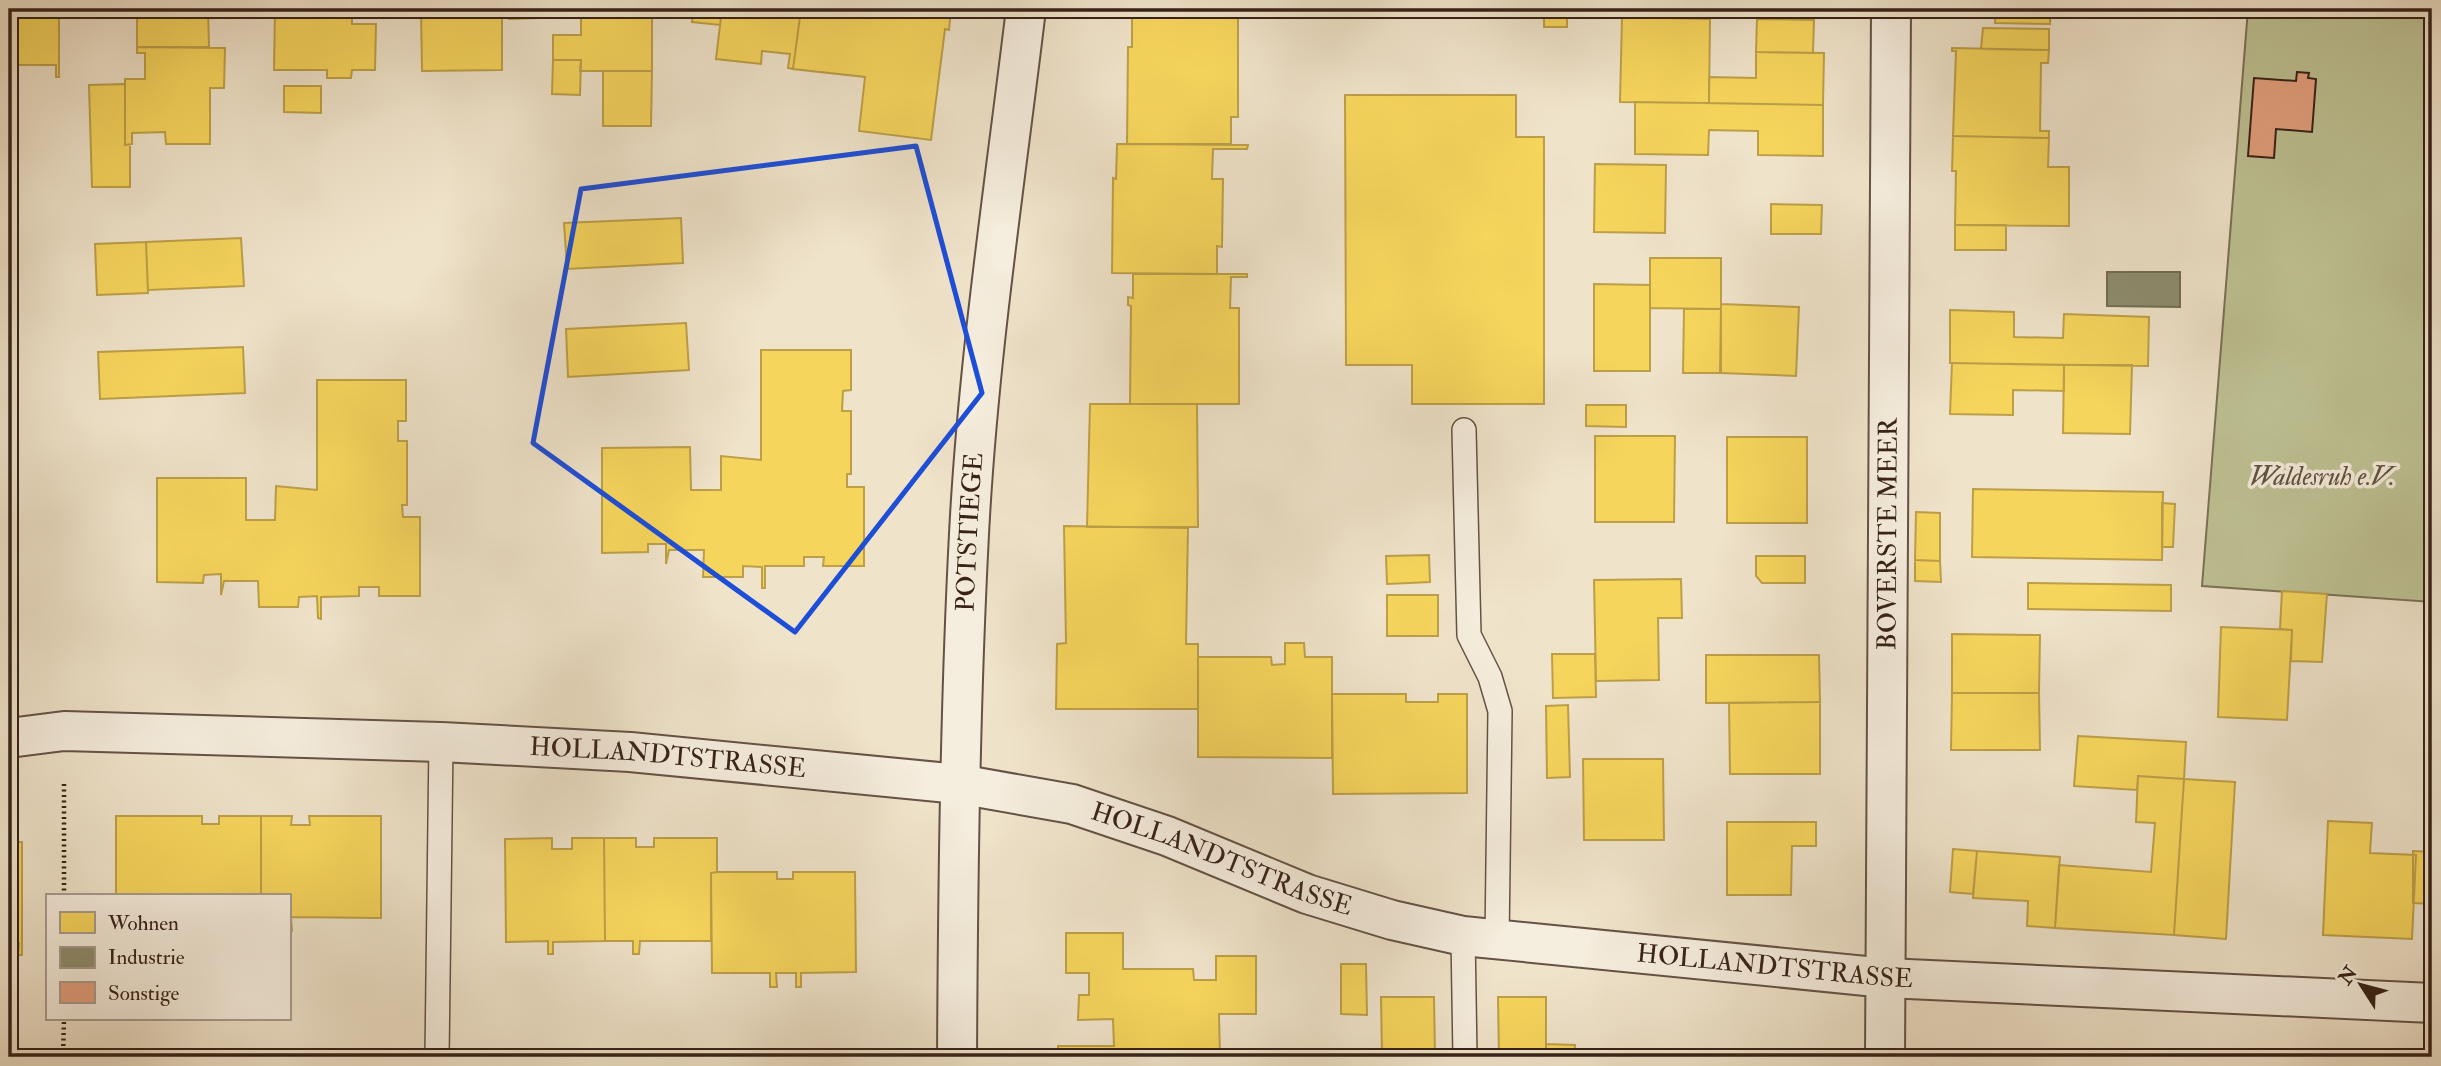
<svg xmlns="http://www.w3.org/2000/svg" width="2441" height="1066" viewBox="0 0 2441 1066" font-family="'IM FELL Double Pica',serif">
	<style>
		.green { fill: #bec294; stroke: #7a7256; stroke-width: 2 }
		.homes { fill: #f6d55c; stroke: #bd9f48; stroke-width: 2 }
		.industry { fill: #8c8c6e; stroke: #726c54; stroke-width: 2 }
		.building { fill: #e4a17f; stroke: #372219; stroke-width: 2 }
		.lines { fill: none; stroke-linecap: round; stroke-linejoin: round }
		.lane-casing { stroke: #655245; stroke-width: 26 }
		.street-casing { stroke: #655245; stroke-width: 42 }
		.path { stroke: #372219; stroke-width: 4.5; stroke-dasharray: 2 3.5; stroke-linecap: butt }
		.lane { stroke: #f5eddd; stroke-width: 23 }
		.street { stroke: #f5eddd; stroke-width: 38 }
		.marked { fill: none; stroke: #1d4ed8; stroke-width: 5; stroke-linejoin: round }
		.labels { text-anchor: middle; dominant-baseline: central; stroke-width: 7; stroke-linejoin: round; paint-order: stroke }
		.park-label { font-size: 26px; font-style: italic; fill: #60523e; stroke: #f5eddd }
		.street-label { font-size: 26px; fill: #372219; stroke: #f5eddd }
	</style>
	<rect width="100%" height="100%" fill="#efe3ca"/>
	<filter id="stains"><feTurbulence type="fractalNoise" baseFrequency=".00286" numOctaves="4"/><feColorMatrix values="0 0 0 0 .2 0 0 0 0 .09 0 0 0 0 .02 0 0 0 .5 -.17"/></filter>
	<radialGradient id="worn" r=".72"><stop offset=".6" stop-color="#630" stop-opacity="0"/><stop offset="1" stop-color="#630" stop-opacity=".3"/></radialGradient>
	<!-- green -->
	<path class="green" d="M 2248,9 L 2432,9 L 2432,602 L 2202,586 Z"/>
	<!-- homes -->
	<path class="homes" d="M 9,9 L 59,9 L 59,77 L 56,77 L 56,65 L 9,65 Z
		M 137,9 L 208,9 L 209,47 L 137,47 Z
		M 275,9 L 352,9 L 352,24 L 376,24 L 375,70 L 352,70 L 351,78 L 327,78 L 327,70 L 274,70 Z
		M 421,9 L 502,9 L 502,70 L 422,71 Z
		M 509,9 L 538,9 L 538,18 L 509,19 Z
		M 581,9 L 652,9 L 652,71 L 580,71 L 581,60 L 553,60 L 553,35 L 581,35 Z
		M 693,9 L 722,9 L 720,25 L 692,22 Z
		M 722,9 L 801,9 L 793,69 L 788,68 L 790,54 L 762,51 L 761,64 L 716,59 Z
		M 801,9 L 951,9 L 949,30 L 945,29 L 931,140 L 859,131 L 865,77 L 793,69 Z
		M 1153,9 L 1234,9 L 1234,15 L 1153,15 Z
		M 1544,9 L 1567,9 L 1567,27 L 1544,27 Z
		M 1996,9 L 2050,9 L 2050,24 L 1995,23 Z
		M 1132,15 L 1238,15 L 1238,117 L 1231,117 L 1231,144 L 1127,144 L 1128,47 L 1132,47 Z
		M 1622,17 L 1710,19 L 1709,103 L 1620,102 Z
		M 1757,19 L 1814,20 L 1813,53 L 1756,52 Z
		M 1983,28 L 2049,29 L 2049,50 L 1981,49 Z
		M 137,47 L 225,48 L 224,88 L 210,88 L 210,144 L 166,144 L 165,132 L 132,133 L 132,144 L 125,145 L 125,79 L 145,79 L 145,53 L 137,53 Z
		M 1952,48 L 2049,50 L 2048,63 L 2041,63 L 2040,131 L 2049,131 L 2049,138 L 1953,136 L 1956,51 L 1952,51 Z
		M 1756,52 L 1824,53 L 1823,105 L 1709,103 L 1709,77 L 1756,78 Z
		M 553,60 L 581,60 L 580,95 L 552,94 Z
		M 603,71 L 652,71 L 651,126 L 603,126 Z
		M 125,84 L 125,145 L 130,145 L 130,187 L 92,187 L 89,85 Z
		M 284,86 L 321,86 L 321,113 L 284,112 Z
		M 1345,95 L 1516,95 L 1516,137 L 1544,137 L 1544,404 L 1412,404 L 1412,365 L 1346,365 Z
		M 1635,102 L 1823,105 L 1823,156 L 1758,155 L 1758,131 L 1709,130 L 1708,155 L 1635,154 Z
		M 1953,136 L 2049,138 L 2048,167 L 2069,167 L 2069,226 L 1955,225 L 1956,171 L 1952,171 Z
		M 1117,144 L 1248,145 L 1247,149 L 1213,149 L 1212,179 L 1223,179 L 1222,247 L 1217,246 L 1217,274 L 1112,273 L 1113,178 L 1116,179 Z
		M 1595,164 L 1666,165 L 1665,233 L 1594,232 Z
		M 1771,204 L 1822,205 L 1821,234 L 1771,234 Z
		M 681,218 L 683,263 L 567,269 L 564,223 Z
		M 1955,225 L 2006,225 L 2006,250 L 1955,250 Z
		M 241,238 L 244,286 L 148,290 L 146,242 Z
		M 146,242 L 148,293 L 97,295 L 95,244 Z
		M 1650,258 L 1721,258 L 1721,309 L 1650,308 Z
		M 1133,274 L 1247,274 L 1247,277 L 1231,277 L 1230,308 L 1239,308 L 1239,404 L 1130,404 L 1131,306 L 1128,305 L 1128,297 L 1133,298 Z
		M 1594,284 L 1650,285 L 1650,371 L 1594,371 Z
		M 1721,304 L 1799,307 L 1796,376 L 1721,373 Z
		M 1684,309 L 1721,309 L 1720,373 L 1683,373 Z
		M 1950,310 L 2014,312 L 2014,337 L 2063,338 L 2064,314 L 2149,317 L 2148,366 L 1950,363 Z
		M 686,323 L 689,370 L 568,377 L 566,329 Z
		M 243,347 L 245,393 L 100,399 L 98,352 Z
		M 761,350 L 851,350 L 851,390 L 843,391 L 842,411 L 851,411 L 851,474 L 847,474 L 847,487 L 864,487 L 864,566 L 823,566 L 824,557 L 804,557 L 804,566 L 765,566 L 765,588 L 762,588 L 762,567 L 743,566 L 743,577 L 703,577 L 704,550 L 669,550 L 666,564 L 666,544 L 648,544 L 648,552 L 602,553 L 602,448 L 690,447 L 691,490 L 721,490 L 721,456 L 761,460 Z
		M 1952,363 L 2064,365 L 2064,391 L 2013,390 L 2013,415 L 1950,414 Z
		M 2064,365 L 2132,365 L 2130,434 L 2063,433 Z
		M 317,380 L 406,380 L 406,421 L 398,421 L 398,441 L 407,441 L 407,505 L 402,505 L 403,517 L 420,517 L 420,596 L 379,596 L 379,587 L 359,587 L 359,596 L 321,597 L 321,619 L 318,618 L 317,596 L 299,597 L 298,607 L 259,607 L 258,581 L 224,581 L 221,595 L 221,574 L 204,575 L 203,583 L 157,582 L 157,478 L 246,478 L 246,520 L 275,520 L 276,486 L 317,490 Z
		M 1090,404 L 1197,404 L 1198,527 L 1087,527 Z
		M 1586,405 L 1626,405 L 1626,427 L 1586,426 Z
		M 1595,436 L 1675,436 L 1674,522 L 1595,522 Z
		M 1727,437 L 1807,437 L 1807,523 L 1727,523 Z
		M 1973,489 L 2163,492 L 2162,560 L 1972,557 Z
		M 2162,503 L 2175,504 L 2173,547 L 2162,547 Z
		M 1916,512 L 1940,513 L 1940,561 L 1915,560 Z
		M 1064,526 L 1188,528 L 1186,644 L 1198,644 L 1198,709 L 1056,709 L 1057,644 L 1066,643 Z
		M 1429,555 L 1430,582 L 1387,584 L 1386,556 Z
		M 1756,556 L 1805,556 L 1805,583 L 1762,583 L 1756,576 Z
		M 1915,560 L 1940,561 L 1941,582 L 1915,581 Z
		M 1681,579 L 1682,618 L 1658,618 L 1659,680 L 1596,681 L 1594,580 Z
		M 2028,583 L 2171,585 L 2171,611 L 2028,609 Z
		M 2282,591 L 2327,594 L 2322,662 L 2291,661 L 2292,630 L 2280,629 Z
		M 1387,595 L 1438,595 L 1438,636 L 1387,636 Z
		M 2221,627 L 2292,630 L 2287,720 L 2218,717 Z
		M 1952,634 L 2040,635 L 2039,693 L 1952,693 Z
		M 1285,643 L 1304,643 L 1305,657 L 1332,657 L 1332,758 L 1198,757 L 1198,657 L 1271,657 L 1272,665 L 1285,664 Z
		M 1552,654 L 1595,654 L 1596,697 L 1553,698 Z
		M 1706,655 L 1819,655 L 1820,702 L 1706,703 Z
		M 1952,693 L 2039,693 L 2040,750 L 1951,750 Z
		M 1332,694 L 1406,694 L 1406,702 L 1438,702 L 1438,694 L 1467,694 L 1467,793 L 1333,794 Z
		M 1820,702 L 1820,774 L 1730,774 L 1729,703 Z
		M 1568,705 L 1570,777 L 1547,778 L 1546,706 Z
		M 2078,736 L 2186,742 L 2184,779 L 2138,776 L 2137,790 L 2074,786 Z
		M 1583,759 L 1663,759 L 1664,840 L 1584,840 Z
		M 2138,776 L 2184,779 L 2174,935 L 2055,928 L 2059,865 L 2151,872 L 2155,823 L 2136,822 Z
		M 2184,779 L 2235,782 L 2226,939 L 2174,935 Z
		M 116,816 L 202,816 L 202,824 L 219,824 L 219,816 L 261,816 L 261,896 L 116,896 Z
		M 261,816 L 292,816 L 291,825 L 310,825 L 309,816 L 381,816 L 381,918 L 291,917 L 292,931 L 289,931 L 289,896 L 261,896 Z
		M 2328,821 L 2372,823 L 2370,853 L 2416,855 L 2412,939 L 2323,935 Z
		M 1727,822 L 1816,822 L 1816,846 L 1792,846 L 1791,895 L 1727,895 Z
		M 552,838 L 552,849 L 572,849 L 572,838 L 604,838 L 605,941 L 553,942 L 553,954 L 548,954 L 548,941 L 506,942 L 505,839 Z
		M 604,838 L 636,838 L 636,847 L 654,847 L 654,838 L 717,838 L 717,872 L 711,873 L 711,941 L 640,941 L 639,954 L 633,954 L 633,941 L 605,941 Z
		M 9,842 L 22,842 L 22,955 L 18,955 L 19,943 L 9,943 Z
		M 1953,849 L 1977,851 L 1973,894 L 1950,892 Z
		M 1977,851 L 2060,857 L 2055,928 L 2027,926 L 2028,901 L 1973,898 Z
		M 2413,851 L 2432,852 L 2432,904 L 2413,903 Z
		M 717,872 L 777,872 L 777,879 L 793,879 L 793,872 L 855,872 L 856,972 L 801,973 L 801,987 L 796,987 L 796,973 L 776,973 L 777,987 L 770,987 L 770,973 L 712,973 L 711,873 Z
		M 1066,933 L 1123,933 L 1123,969 L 1193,969 L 1194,980 L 1216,980 L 1216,956 L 1256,956 L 1256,1014 L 1219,1014 L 1220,1057 L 1058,1057 L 1058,1046 L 1114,1046 L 1113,1019 L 1078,1020 L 1079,995 L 1089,995 L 1089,973 L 1066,973 Z
		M 1341,964 L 1366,964 L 1367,1015 L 1341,1014 Z
		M 1381,997 L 1434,997 L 1435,1057 L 1382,1057 Z
		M 1498,997 L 1546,997 L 1546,1057 L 1499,1057 Z
		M 1546,1044 L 1575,1045 L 1574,1057 L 1546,1057 Z
		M 1943,1050 L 2027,1051 L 2027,1057 L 1943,1057 Z
		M 2108,1053 L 2150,1054 L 2150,1057 L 2108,1057 Z"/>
	<!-- industry -->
	<path class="industry" d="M 2107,272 L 2180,272 L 2180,307 L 2107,306 Z"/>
	<!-- building -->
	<path class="building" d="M 2297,72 L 2309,73 L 2308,78 L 2316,79 L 2312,132 L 2276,129 L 2274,158 L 2248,156 L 2254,78 L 2296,81 Z"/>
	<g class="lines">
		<!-- lane casing -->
		<g class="lane-casing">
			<path id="lane" d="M 1464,430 L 1469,635 L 1490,677 L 1500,711 L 1497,941
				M 1463,936 L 1465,1057
				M 437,1057 L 441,742"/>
		</g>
		<!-- street casing -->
		<g class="street-casing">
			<g id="street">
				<path id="s1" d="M 9,738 L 64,731 L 441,742 L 630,752 L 959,784 L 1072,804 L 1167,836 L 1307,894 L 1392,920 L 1463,936 L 1886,978 L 2432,1003"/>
				<path id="s2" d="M 957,1057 C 958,883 960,708 969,534 C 978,359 1005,183 1026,9"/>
				<path id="s3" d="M 1885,1057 L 1891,9"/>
			</g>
		</g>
		<!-- path -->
		<path class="path" d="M 64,896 L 64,782
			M 63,1057 L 64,1019"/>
		<!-- lane -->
		<use href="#lane" class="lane"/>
		<!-- street -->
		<use href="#street" class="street"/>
	</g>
	<!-- marked area -->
	<path class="marked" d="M 916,146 L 982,393 L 795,632 L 533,443 L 581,189 Z"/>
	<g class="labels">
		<!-- park labels -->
		<g class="park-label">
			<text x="2322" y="477">Waldesruh e.V.</text>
		</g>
		<!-- street labels -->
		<g class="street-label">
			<text stroke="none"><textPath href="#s2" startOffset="525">POTSTIEGE</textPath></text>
			<text stroke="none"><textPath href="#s3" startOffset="523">BOVERSTE MEER</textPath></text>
			<text stroke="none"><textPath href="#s1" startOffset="660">HOLLANDTSTRASSE</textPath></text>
			<text stroke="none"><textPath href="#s1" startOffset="1227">HOLLANDTSTRASSE</textPath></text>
			<text stroke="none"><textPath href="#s1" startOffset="1794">HOLLANDTSTRASSE</textPath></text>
		</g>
	</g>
	<!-- margin -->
	<rect width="2441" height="1066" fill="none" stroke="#efe3ca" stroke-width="35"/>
	<rect x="10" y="10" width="2420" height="1045" fill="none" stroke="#372219" stroke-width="3.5"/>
	<rect x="18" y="18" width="2406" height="1031" fill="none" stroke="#372219" stroke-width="2"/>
	<!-- legend -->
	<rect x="46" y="894" width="245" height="126" fill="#f5eddd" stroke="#a99c8f" stroke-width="2"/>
	<rect x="60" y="912" width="35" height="21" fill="#f6d55c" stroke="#a99c8f" stroke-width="2"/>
	<text x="108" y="930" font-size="21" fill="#372219">Wohnen</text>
	<rect x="60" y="947" width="35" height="21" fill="#8c8c6e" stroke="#a99c8f" stroke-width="2"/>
	<text x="108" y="964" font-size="21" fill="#372219">Industrie</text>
	<rect x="60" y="982" width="35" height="21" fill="#e4a17f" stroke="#a99c8f" stroke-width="2"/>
	<text x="108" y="1000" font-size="21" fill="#372219">Sonstige</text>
	<!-- north arrow -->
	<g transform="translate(2361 985) rotate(306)" stroke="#f5eddd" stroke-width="5" paint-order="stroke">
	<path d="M0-5L12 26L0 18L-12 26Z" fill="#372219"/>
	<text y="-10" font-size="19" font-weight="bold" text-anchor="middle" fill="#372219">N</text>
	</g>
	<rect width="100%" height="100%" filter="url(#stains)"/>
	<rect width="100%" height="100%" fill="url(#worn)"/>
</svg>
